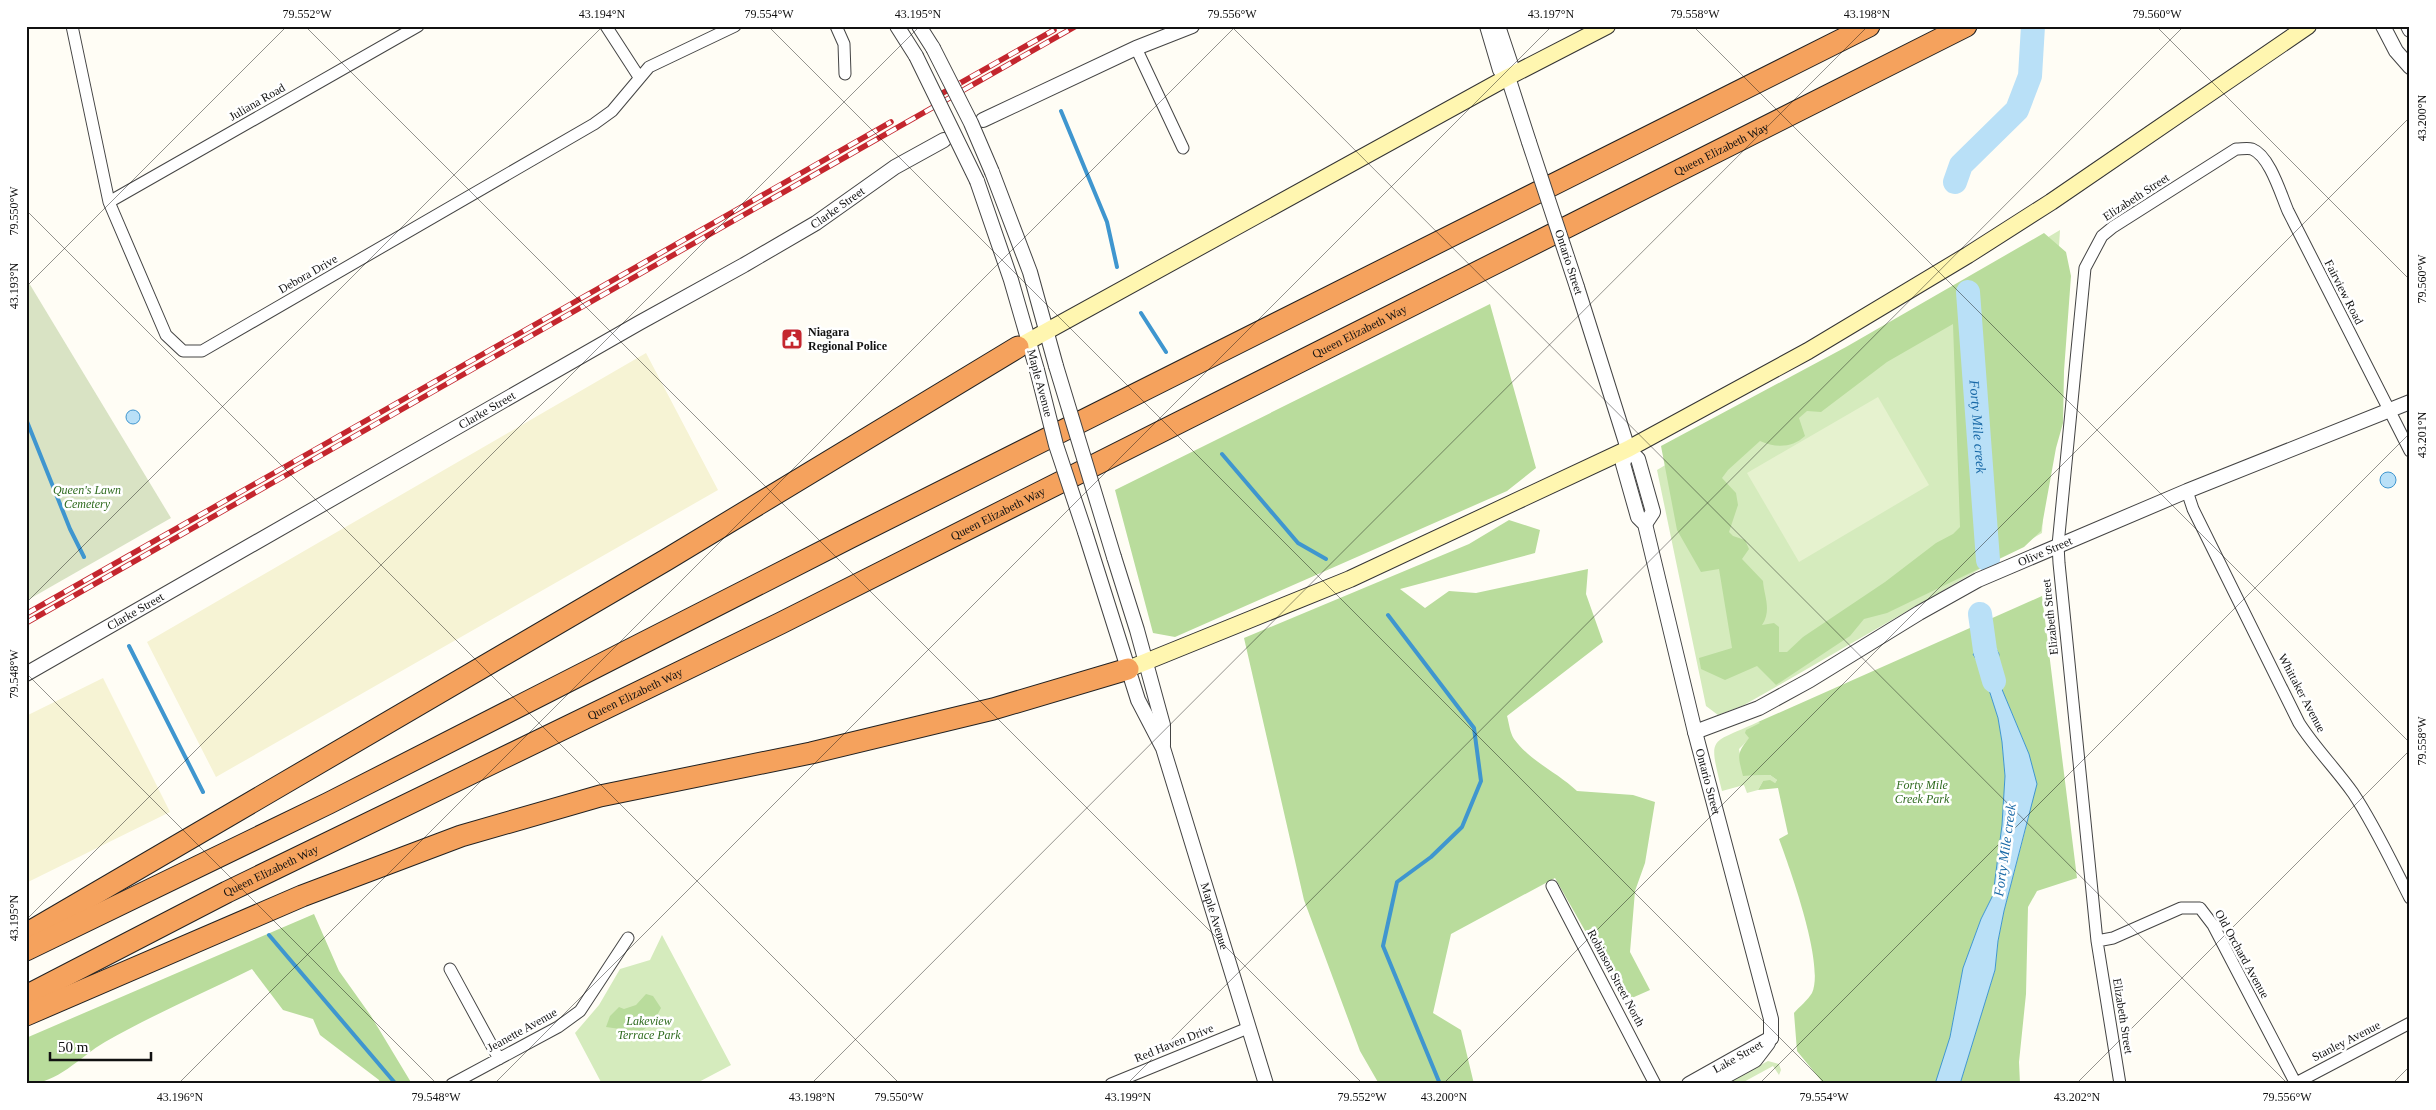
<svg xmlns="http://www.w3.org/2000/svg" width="2436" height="1110" viewBox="0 0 2436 1110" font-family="Georgia,serif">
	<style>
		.farmland { fill: #f6f3d4 }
		.green { fill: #d5ebbd }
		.forest { fill: #b9dc9c; fill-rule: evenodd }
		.cemetery { fill: #d9e3c4 }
		.pitch { fill: #e6f2cf }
		.water { fill: #b9e0f7; stroke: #3f96cf }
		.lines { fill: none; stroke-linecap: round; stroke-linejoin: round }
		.stream { stroke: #3f96cf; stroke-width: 4 }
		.river { stroke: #b9e0f7; stroke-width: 24 }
		.minor-casing { stroke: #444; stroke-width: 13 }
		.tertiary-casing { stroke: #444; stroke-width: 16 }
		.secondary-casing { stroke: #333; stroke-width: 18 }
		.motorway-casing { stroke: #222; stroke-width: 23 }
		.minor { stroke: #fff; stroke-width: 11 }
		.tertiary { stroke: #fff; stroke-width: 14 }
		.secondary { stroke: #fff6b0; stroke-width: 16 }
		.motorway { stroke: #f5a25d; stroke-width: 21 }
		.rail-casing { stroke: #c4262e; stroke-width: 5.5 }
		.rail { stroke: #fff; stroke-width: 4; stroke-dasharray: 11; stroke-linecap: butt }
		.tertiary-bridge-casing { stroke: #444; stroke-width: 16; stroke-linecap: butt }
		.tertiary-bridge { stroke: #fff; stroke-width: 14 }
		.ticks { fill: none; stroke: #111; stroke-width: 1; stroke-opacity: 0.45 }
		.labels { text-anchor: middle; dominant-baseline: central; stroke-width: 5; stroke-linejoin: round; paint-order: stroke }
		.street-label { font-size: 12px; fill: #111; stroke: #fff }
		.poi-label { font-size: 12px; font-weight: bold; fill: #111; stroke: #fff; text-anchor: start }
		.park-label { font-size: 12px; font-style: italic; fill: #2f6b1f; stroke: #fff }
		.water-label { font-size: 14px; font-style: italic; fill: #1768a6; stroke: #fff }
		.neatline { fill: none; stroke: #111; stroke-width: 2 }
		.ticks-label { font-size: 12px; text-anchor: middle; fill: #111 }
	</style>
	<rect width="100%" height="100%" fill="#fffdf5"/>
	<!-- farmland -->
	<path class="farmland" d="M 646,353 L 718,490 L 216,777 L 147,642 Z
		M 103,678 L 170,812 L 26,883 L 26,716 Z"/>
	<!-- green -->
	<path class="green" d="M 2060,230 L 2042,533 L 1774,688 L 1744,705 L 1718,715 L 1706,706 L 1657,470 Z
		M 1758,722 L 1761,723 L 1748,734 L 1750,738 L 1739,749 L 1744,776 L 1770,775 L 1777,780 L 1775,783 L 1763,781 L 1758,790 L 1747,793 L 1744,785 L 1722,791 C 1708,734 1709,745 1758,722 Z
		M 662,935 L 731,1065 L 695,1084 L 602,1084 L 575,1033 L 599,1005 L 620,969 L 650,960 Z
		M 1768,1061 L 1779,1064 L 1781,1070 L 1779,1075 L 1773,1066 L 1740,1084 L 1726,1084 Z"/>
	<!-- forest -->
	<path class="forest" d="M 2044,233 L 2066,252 L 2071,276 L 2064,371 L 2063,423 L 2056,448 L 2041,531 L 2024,547 L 1887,613 L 1864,619 L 1850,636 L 1776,685 L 1757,666 L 1725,680 L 1701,669 L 1699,658 L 1732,648 L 1719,569 L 1701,572 L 1677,530 L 1661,446 L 1846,347 ZM 1953,324 L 1960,527 L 1953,534 L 1936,543 L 1885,582 L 1803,637 L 1787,652 L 1779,652 L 1779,627 L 1774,623 L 1762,625 C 1772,610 1764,596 1763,581 L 1742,559 L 1749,549 L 1745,540 L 1733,536 L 1729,532 L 1738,505 L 1736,493 L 1722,478 L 1728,470 L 1760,441 C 1776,448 1792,448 1805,436 L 1799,418 L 1807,411 L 1821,412 L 1887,362 Z
		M 1490,304 L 1536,468 L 1507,491 L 1175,637 L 1153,633 L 1115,490 Z
		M 1509,520 L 1540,530 L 1535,553 L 1400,589 L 1425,608 L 1449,591 L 1476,593 L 1588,569 L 1586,594 L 1603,642 L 1507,716 C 1509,723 1510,733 1514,739 C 1531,762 1557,772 1577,791 L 1633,795 L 1655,802 L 1645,863 L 1635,891 L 1630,952 L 1650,990 L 1625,1001 L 1555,878 L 1451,934 L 1433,1013 L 1461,1030 L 1474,1084 L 1379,1084 L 1360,1051 L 1304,900 L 1244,638 L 1469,544 Z
		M 2042,596 L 2077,878 L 2037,891 L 2028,907 L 2026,994 L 2019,1062 L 2020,1084 L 1960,1084 L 1995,970 L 1998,941 L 2004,911 L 2029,816 L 2029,754 L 1996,675 L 1997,667 L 1977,662 L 1983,671 L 1998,718 L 2002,742 L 2005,776 L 2002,825 L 1993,895 L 1981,919 L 1963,968 L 1950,1037 L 1937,1080 L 1935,1084 L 1824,1084 L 1797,1051 L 1794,1013 C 1799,1007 1808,1000 1812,993 C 1825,965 1790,869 1779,839 L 1788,834 L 1778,788 L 1758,790 L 1763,781 L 1770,780 L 1775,783 L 1777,780 L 1770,775 L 1743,776 C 1738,756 1736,754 1749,738 L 1745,733 L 1746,730 L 1760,723 L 1758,722 Z
		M 314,914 L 339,971 L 371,1016 L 412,1084 L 380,1084 L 379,1080 L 320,1035 L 313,1019 L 283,1010 L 252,969 C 204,993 152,1015 105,1042 C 79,1057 58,1084 26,1084 L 26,1038 Z
		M 646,994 L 653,996 L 661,1008 L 654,1021 L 641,1032 L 606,1027 L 610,1016 L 619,1007 L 624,1009 L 636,1005 Z"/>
	<!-- cemetery -->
	<path class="cemetery" d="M 26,278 L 171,518 L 26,601 Z"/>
	<!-- pitch -->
	<path class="pitch" d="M 1878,397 L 1929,485 L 1799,562 L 1747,473 Z"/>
	<!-- water -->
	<path class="water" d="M126 417a7 7 0 1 1 14 0a7 7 0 1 1-14 0Z
		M2380 480a8 8 0 1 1 16 0a8 8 0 1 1-16 0Z
		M 1995,647 L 1999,654 L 1996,675 L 2029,754 L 2037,784 L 2004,911 L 1998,941 L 1995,970 L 1960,1084 L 1935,1084 L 1950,1037 L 1963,968 L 1981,919 L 1993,895 L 2002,825 L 2005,776 L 2002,742 L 1998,718 L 1983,671 L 1973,654 Z"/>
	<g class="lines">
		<!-- stream -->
		<path class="stream" d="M 1061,111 L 1107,222 L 1117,267
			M 1141,313 L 1166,352
			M 26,419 L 70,529 L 84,557
			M 1222,454 L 1298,543 L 1326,559
			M 1388,615 L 1474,728 L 1481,781 L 1462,827 L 1431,857 L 1397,882 L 1383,946 L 1440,1084
			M 129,646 L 203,792
			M 269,935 L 395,1083"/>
		<!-- river -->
		<g class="river">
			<path d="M 1955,182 L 1961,165 L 2017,110 L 2030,76 L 2033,26"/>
			<path id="s1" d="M 1968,292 L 1988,560"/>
			<path d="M 1980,614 L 1985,650 L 1994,681"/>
		</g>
		<!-- minor casing -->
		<g class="minor-casing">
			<path id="minor" d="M 72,26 L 109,202 L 166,335 L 183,351 L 202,351 L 594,124 L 612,111 L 649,67 L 735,26
				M 606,26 L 639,77
				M 836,26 L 844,44 L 845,74
				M 1136,48 L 1183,148
				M 109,202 L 418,26
				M 2187,491 L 2193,509 L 2299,723 C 2315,748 2336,769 2353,793 C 2375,826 2392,863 2410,898
				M 1552,886 L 1655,1084
				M 2097,941 L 2113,938 L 2181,908 L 2200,908 L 2213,925 L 2296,1084
				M 450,969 L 499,1059
				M 2296,1083 L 2410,1023
				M 452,1084 L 558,1027 L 580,1011 L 628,938
				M 1111,1084 L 1248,1028
				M 2120,1084 L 2097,941 L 2059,563 L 2058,545 L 2085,268 L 2102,236 L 2113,227 L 2236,149 C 2241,149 2248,148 2252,149 C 2270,156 2281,195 2288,211 L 2410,451"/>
		</g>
		<!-- tertiary casing -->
		<g class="tertiary-casing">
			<g id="tertiary">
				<path d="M 897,26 L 916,56"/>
				<path d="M 919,26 L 933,48"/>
				<path d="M 1487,26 L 1500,70 L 1508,77 L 1529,142"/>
				<path d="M 1498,26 L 1511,65 L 1508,77"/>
				<path d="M 2383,26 L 2396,51 L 2410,67"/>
				<path d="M 2408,26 L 2410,30"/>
				<path d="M 983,120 L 1136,48 L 1192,26"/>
				<path d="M 992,172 L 1030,272 L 1056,366"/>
				<path d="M 977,181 L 1011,280 L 1037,370"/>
				<path d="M 1577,287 L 1628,449 L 1638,459 L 1653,512 L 1645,524"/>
				<path id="s2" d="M 1628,449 L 1623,464 L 1638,517 L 1645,524 L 1695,732 L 1771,1019 L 1771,1038"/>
				<path id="s3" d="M 1085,532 L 1138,700 L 1163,748 L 1266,1084"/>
				<path d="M 1114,557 L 1137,630 L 1163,725 L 1163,745"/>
				<path id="s4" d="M 26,674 L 639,323 L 744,265 L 816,223 L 895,167 L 944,140"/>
				<path id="s5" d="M 1695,732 L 1759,708 L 1810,680 L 1919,613 L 1978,580 L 2187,491 L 2410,402"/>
				<path id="s6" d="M 1689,1084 L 1771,1038"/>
				<path d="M 1711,1084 L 1755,1060 L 1768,1043"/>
			</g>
		</g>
		<!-- secondary casing -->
		<g class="secondary-casing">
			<path id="secondary" d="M 1018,347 L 1508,77 L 1607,26
				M 1128,669 L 1350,579 L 1628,449 L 1808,351 L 1968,255 L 2051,202 L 2308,26"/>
		</g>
		<!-- motorway casing -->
		<g class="motorway-casing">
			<g id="motorway">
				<path d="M 26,934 L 666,560 L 1018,347"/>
				<path d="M 26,950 L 329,803 L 851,537 L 1869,26"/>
				<path id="s7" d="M 26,996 L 227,892 L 781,623 L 1966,26"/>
				<path d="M 26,1015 L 302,896 L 461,836 L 600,796 L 811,753 L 993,709 L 1128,669"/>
			</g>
		</g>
		<!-- minor -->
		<use href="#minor" class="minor"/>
		<!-- tertiary -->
		<use href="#tertiary" class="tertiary"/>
		<!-- secondary -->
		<use href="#secondary" class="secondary"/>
		<!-- motorway -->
		<use href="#motorway" class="motorway"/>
		<!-- rail casing -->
		<g class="rail-casing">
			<path id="rail" d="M 932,99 L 1054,30
				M 26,614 L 891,122
				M 26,623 L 1076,26"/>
		</g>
		<!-- rail -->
		<use href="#rail" class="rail"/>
		<!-- tertiary-bridge casing -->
		<g class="tertiary-bridge-casing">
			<path id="tertiary-bridge" d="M 933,48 L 971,123 L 992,172
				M 916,56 L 977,181
				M 1529,142 L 1577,287
				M 1056,366 L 1114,557
				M 1037,370 L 1056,445 L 1085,532"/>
		</g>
		<!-- tertiary-bridge -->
		<use href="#tertiary-bridge" class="tertiary-bridge"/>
	</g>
	<!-- ticks -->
	<path class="ticks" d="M 305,26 L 1363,1084M 768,26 L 1826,1084M 1231,26 L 2288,1084M 1693,26 L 2410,743M 2156,26 L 2410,280M 26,210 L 900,1084M 26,287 L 287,26M 26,603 L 603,26M 26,673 L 437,1084M 26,920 L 920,26M 178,1084 L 1236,26M 494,1084 L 1552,26M 811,1084 L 1868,26M 1127,1084 L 2184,26M 1443,1084 L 2410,117M 1759,1084 L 2410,433M 2076,1084 L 2410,750M 2392,1084 L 2410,1066"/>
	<!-- icons -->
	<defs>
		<g id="civic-square" transform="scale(1.125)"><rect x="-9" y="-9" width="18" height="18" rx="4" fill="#c4262e" stroke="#fff"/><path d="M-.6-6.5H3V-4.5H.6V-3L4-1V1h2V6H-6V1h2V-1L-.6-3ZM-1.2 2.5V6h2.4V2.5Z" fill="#fff"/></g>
	</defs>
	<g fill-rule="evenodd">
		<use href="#civic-square" x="792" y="339"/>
	</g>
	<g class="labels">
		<!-- street labels -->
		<g class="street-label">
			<text transform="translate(257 102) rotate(-30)">Juliana Road</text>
			<text stroke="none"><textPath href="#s7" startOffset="1895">Queen Elizabeth Way</textPath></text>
			<text transform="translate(2136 197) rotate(-33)">Elizabeth Street</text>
			<text stroke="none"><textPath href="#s4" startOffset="936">Clarke Street</textPath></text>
			<text transform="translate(1569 262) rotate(72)">Ontario Street</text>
			<text transform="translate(308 274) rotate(-30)">Debora Drive</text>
			<text transform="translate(2344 292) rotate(63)">Fairview Road</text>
			<text stroke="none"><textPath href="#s7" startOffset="1490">Queen Elizabeth Way</textPath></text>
			<text transform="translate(1040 383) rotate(75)">Maple Avenue</text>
			<text stroke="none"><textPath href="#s4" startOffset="531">Clarke Street</textPath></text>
			<text stroke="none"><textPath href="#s7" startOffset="1085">Queen Elizabeth Way</textPath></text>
			<text stroke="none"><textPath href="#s5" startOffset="395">Olive Street</textPath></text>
			<text stroke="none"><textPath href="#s4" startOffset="126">Clarke Street</textPath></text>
			<text transform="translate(2050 617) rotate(-96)">Elizabeth Street</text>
			<text transform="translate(2302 693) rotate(62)">Whittaker Avenue</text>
			<text stroke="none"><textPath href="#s7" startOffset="680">Queen Elizabeth Way</textPath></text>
			<text stroke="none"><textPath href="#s2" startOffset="346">Ontario Street</textPath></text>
			<text stroke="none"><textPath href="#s7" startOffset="275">Queen Elizabeth Way</textPath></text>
			<text stroke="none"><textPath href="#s3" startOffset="406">Maple Avenue</textPath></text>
			<text transform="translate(2242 954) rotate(61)">Old Orchard Avenue</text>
			<text transform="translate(1616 978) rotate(62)">Robinson Street North</text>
			<text transform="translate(2123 1016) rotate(81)">Elizabeth Street</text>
			<text transform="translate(522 1030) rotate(-29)">Jeanette Avenue</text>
			<text transform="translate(2346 1041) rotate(-27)">Stanley Avenue</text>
			<text transform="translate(1174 1043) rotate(-22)">Red Haven Drive</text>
			<text stroke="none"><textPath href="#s6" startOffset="56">Lake Street</textPath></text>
		</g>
		<!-- poi labels -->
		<g class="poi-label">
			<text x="808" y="332">Niagara<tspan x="808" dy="14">Regional Police</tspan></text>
		</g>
		<!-- park labels -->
		<g class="park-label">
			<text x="87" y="490">Queen's Lawn<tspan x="87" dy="14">Cemetery</tspan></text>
			<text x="1922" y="785">Forty Mile<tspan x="1922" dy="14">Creek Park</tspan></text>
			<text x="649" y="1021">Lakeview<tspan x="649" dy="14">Terrace Park</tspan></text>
		</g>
		<!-- water labels -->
		<g class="water-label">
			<text stroke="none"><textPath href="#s1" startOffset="135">Forty Mile creek</textPath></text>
			<text transform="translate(2005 850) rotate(-82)">Forty Mile creek</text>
		</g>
	</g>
	<!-- border -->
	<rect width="2436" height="1110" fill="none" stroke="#ffffff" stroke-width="55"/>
	<!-- scale -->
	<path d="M50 1052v8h101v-8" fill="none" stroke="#111111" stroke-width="2.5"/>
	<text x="58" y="1052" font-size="15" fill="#111111" stroke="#ffffff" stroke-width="4" paint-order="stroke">50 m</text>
	<rect x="28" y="28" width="2380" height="1054" class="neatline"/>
	<g class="ticks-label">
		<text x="307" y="18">79.552°W</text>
		<text x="602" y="18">43.194°N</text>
		<text x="769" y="18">79.554°W</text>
		<text x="918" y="18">43.195°N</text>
		<text x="1232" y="18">79.556°W</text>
		<text x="1551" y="18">43.197°N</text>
		<text x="1695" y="18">79.558°W</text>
		<text x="1867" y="18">43.198°N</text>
		<text x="2157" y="18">79.560°W</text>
		<text transform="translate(2422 118) rotate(-90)" y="4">43.200°N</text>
		<text transform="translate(14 211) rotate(-90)" y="4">79.550°W</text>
		<text transform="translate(2422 279) rotate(-90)" y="4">79.560°W</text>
		<text transform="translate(14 286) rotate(-90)" y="4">43.193°N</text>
		<text transform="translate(2422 435) rotate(-90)" y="4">43.201°N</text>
		<text transform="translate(14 674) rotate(-90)" y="4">79.548°W</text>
		<text transform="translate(2422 741) rotate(-90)" y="4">79.558°W</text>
		<text transform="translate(14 918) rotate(-90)" y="4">43.195°N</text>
		<text x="180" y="1101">43.196°N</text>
		<text x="436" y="1101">79.548°W</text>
		<text x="812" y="1101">43.198°N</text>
		<text x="899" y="1101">79.550°W</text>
		<text x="1128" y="1101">43.199°N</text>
		<text x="1362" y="1101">79.552°W</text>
		<text x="1444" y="1101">43.200°N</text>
		<text x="1824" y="1101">79.554°W</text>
		<text x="2077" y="1101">43.202°N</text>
		<text x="2287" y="1101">79.556°W</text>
	</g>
</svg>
